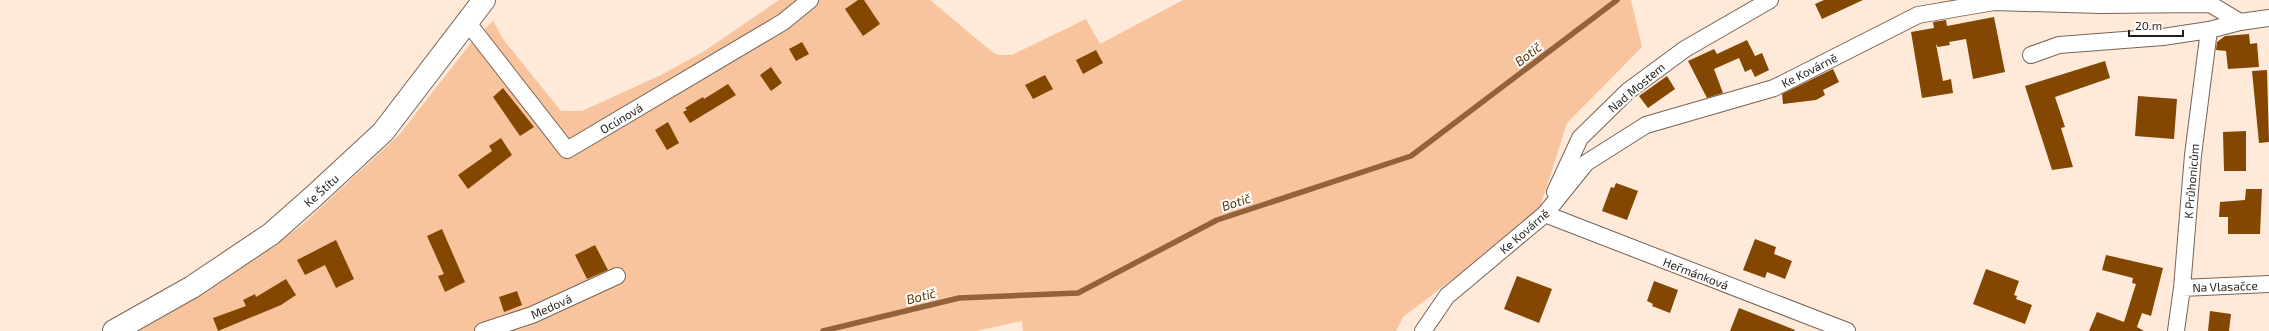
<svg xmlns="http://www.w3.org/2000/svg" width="2269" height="331" viewBox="0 0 2269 331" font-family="'Exo 2',sans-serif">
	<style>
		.green { fill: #f7c49d }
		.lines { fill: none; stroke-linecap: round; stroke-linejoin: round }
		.stream { stroke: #92623a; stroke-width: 5.5 }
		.building { fill: #834702 }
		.street-casing { stroke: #776456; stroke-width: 18 }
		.secondary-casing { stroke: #776456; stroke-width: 24 }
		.street { stroke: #fff; stroke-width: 16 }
		.secondary { stroke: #fff; stroke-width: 22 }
		.labels { text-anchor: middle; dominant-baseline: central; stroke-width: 4; stroke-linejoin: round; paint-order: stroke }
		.street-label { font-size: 12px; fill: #251e18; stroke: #fff }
		.water-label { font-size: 13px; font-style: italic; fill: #5f3306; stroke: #fff }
	</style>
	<rect width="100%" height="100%" fill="#ffe9d8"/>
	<!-- green -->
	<path class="green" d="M 779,0 L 930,0 L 991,51 L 998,55 L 1012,55 L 1086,19 L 1100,44 L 1183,0 L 1631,0 L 1642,47 L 1567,123 L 1538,214 L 1403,317 L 1396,331 L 1023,331 L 1022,321 L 976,331 L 134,331 L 218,284 L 302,225 L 399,135 L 471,43 L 493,21 L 503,39 L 561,111 L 582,111 L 661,75 L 703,52 Z"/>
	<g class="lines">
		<!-- stream -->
		<path class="stream" d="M 823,331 L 959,298 L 1078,293 L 1217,220 L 1411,156 L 1617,0"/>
	</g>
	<!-- building -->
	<path class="building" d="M 858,0 L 864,0 L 880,24 L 863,36 L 845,9 Z
		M 1824,0 L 1863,0 L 1822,19 L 1815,4 Z
		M 1994,17 L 2005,72 L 1973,79 L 1966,39 L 1949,42 L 1950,45 L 1938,47 L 1936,44 L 1943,81 L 1951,79 L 1953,93 L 1922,98 L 1911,32 L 1934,28 L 1933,22 L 1946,20 L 1947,26 Z
		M 2249,34 L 2250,44 L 2257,43 L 2259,67 L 2228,69 L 2226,51 L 2216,50 L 2217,42 L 2225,36 Z
		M 1747,40 L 1755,56 L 1762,53 L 1769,70 L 1755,77 L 1751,69 L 1745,72 L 1739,58 L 1714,69 L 1723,93 L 1707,98 L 1688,61 L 1714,49 L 1717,54 Z
		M 802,42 L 809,54 L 796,61 L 789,49 Z
		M 1096,50 L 1103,63 L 1083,74 L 1076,60 Z
		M 2105,61 L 2110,78 L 2055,97 L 2065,127 L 2061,128 L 2073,167 L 2052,170 L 2025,86 Z
		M 771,67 L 782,83 L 771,91 L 760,75 Z
		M 1833,69 L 1839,82 L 1823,90 L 1825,95 L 1816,100 L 1783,104 L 1782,94 Z
		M 2267,70 L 2269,142 L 2259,143 L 2252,71 Z
		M 1045,75 L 1053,89 L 1033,99 L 1025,85 Z
		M 1667,76 L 1675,89 L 1648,108 L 1639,96 Z
		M 728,84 L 736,95 L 690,123 L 683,112 L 687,110 L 685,108 L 703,97 L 704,99 Z
		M 503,88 L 534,127 L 520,136 L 493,97 Z
		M 2138,96 L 2177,99 L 2174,139 L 2135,136 Z
		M 668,122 L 679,143 L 667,150 L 655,130 Z
		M 2246,131 L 2246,171 L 2224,171 L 2223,132 Z
		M 501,138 L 512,155 L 468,189 L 458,175 L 492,151 L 489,146 Z
		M 1616,183 L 1638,191 L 1627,220 L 1602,211 L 1611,187 L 1614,188 Z
		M 2246,189 L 2262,189 L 2260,234 L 2228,234 L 2228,217 L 2219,217 L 2220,202 L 2245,200 Z
		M 442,229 L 465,282 L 445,292 L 438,276 L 444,274 L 427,236 Z
		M 1755,239 L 1776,247 L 1774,254 L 1792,261 L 1785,279 L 1767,272 L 1765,278 L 1743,270 Z
		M 336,240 L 354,279 L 336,288 L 325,265 L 305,275 L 297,260 Z
		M 595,245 L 608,270 L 587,279 L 575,255 Z
		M 2106,255 L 2163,268 L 2151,316 L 2142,313 L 2137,327 L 2144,331 L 2089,331 L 2097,312 L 2124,322 L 2136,284 L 2132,283 L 2133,278 L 2102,270 Z
		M 1986,269 L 2019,281 L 2014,295 L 2017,296 L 2016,299 L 2032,305 L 2025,324 L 1973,304 Z
		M 1517,276 L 1552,289 L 1539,323 L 1504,309 Z
		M 286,279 L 296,295 L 281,305 L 218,331 L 213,318 L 246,306 L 243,300 L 255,294 L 256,297 Z
		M 1654,281 L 1678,290 L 1670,313 L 1652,306 L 1653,304 L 1647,301 Z
		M 517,291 L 522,305 L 504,312 L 499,297 Z
		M 1739,308 L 1795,330 L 1794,331 L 1730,331 Z
		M 2210,311 L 2231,314 L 2229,331 L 2208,331 Z"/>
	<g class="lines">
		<!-- street casing -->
		<g class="street-casing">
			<path id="street" d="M 468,23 L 567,150 L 783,22 L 810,0
				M 2031,55 L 2059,45 L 2163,37 L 2209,30 L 2240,22 L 2269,18
				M 1555,192 L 1580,138 L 1628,91 L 1685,49 L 1770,0
				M 1545,214 L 1847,331
				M 2182,288 L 2269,284
				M 483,331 L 532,315 L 617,276
				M 1423,331 L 1447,296 L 1545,214 L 1586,163 L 1646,125 L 1774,88 L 1918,15 L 1994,2 L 2100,5 L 2210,4 L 2240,22
				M 2176,331 L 2182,288 L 2193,155 L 2209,30"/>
		</g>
		<!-- secondary casing -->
		<g class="secondary-casing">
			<path id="secondary" d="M 114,331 L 192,287 L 271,234 L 314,196 L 383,132 L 484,0"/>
		</g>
		<!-- street -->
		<use href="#street" class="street"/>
		<!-- secondary -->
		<use href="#secondary" class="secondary"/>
	</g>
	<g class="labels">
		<!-- street labels -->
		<g class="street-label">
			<text transform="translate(1809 70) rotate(-27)">Ke Kovárně</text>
			<text transform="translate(1636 87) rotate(-40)">Nad Mostem</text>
			<text transform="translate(621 118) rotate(-31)">Ocúnová</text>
			<text transform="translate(2191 181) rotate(-85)">K Průhonicům</text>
			<text transform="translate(321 190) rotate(-42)">Ke Štítu</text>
			<text transform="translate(1524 231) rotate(-41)">Ke Kovárně</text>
			<text transform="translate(1696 273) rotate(21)">Heřmánková</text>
			<text transform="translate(2225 286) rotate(-2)">Na Vlasačce</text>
			<text transform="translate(551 306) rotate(-24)">Medová</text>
		</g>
		<!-- water labels -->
		<g class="water-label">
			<text transform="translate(1528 54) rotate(-37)">Botič</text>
			<text transform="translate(1236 202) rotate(-18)">Botič</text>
			<text transform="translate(921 296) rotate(-14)">Botič</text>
		</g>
	</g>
	<!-- scale -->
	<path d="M2129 30v6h54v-6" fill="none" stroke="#251e18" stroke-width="2"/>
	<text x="2135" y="30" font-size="12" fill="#251e18" stroke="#ffffff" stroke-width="3" paint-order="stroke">20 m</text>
</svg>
